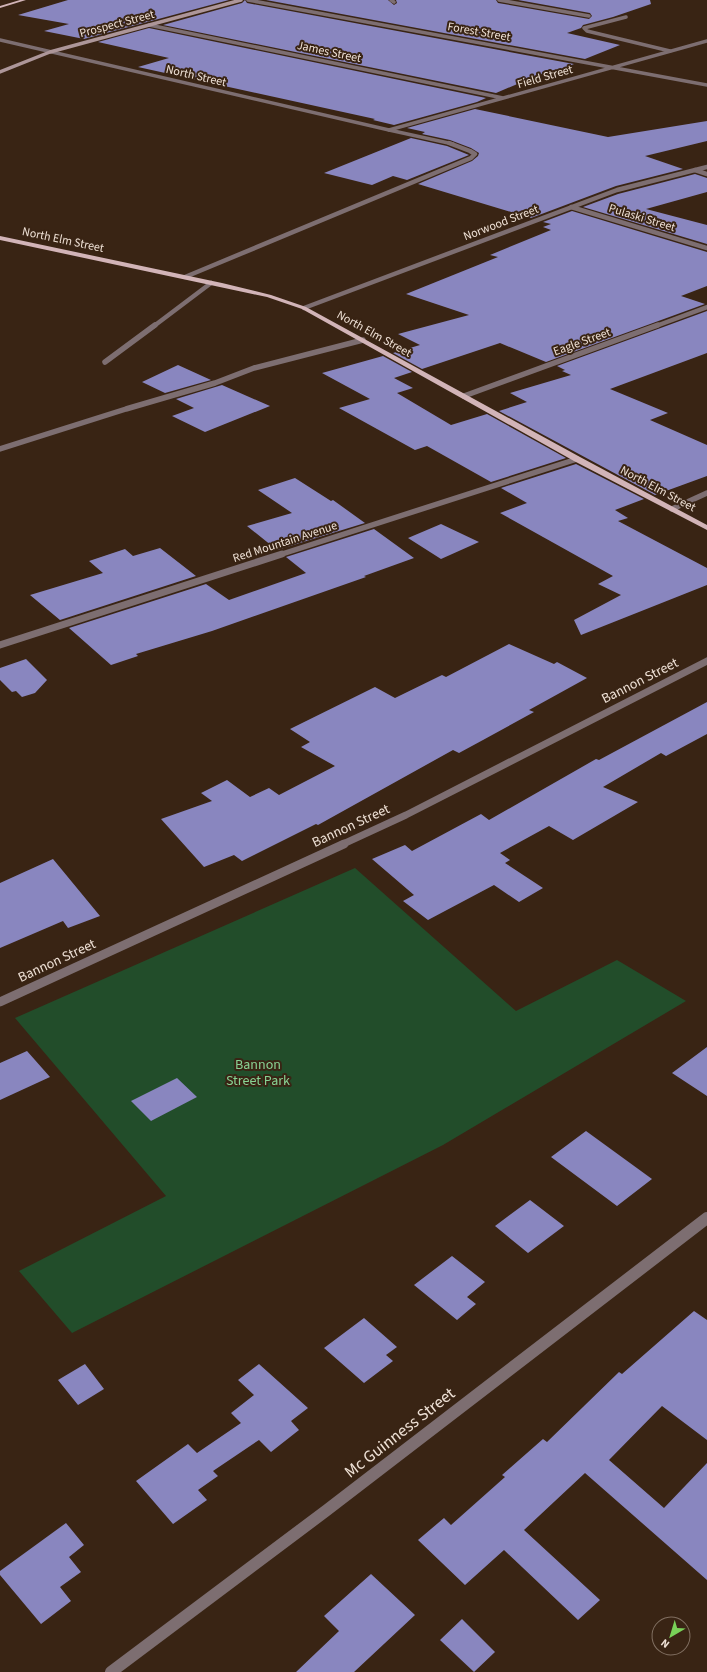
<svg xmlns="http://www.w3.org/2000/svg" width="707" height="1672" viewBox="0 0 707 1672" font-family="'Source Sans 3',sans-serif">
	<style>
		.green { fill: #224d2a }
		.building { fill: #8986bf }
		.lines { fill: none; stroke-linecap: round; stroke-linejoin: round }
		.lane-far2 { stroke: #7d6e71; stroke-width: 3.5 }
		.lane-far1 { stroke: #7d6e71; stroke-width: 4.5 }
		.lane { stroke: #7d6e71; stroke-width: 5.5 }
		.street-far5 { stroke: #7d6e71; stroke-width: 3.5 }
		.street-far4 { stroke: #7d6e71; stroke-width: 4.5 }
		.street-far3 { stroke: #7d6e71; stroke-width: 5.5 }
		.street-far2 { stroke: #7d6e71; stroke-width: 7 }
		.street-far1 { stroke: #7d6e71; stroke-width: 9 }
		.street { stroke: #7d6e71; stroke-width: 12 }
		.secondary { stroke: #ad9699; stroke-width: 3.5 }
		.primary { fill: #d2b4b8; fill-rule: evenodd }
		.labels { text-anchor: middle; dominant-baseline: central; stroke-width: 4; stroke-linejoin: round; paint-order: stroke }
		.far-street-label { font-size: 12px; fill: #eee0d5; stroke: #392414 }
		.street-label { font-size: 14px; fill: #eee0d5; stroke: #392414 }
		.park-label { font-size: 14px; fill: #88d394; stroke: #392414 }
		.near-street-label { font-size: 17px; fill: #eee0d5; stroke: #392414 }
	</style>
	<rect width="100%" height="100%" fill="#392414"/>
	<!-- green -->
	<path class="green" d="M 355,868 L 516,1011 L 617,960 L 686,1001 L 443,1145 L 72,1333 L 19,1271 L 166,1196 L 15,1018 Z"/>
	<!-- building -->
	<path class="building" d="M 68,0 L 229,0 L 84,39 L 44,31 L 69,24 L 18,15 Z
		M 245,0 L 247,3 L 574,64 L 546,75 L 541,74 L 496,93 L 163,25 L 242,3 Z
		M 266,0 L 388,0 L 394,5 L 397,3 L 396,0 L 496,0 L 498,3 L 589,19 L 592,16 L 590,13 L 518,0 L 650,0 L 651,4 L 613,17 L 583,25 L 581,28 L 567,33 L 620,45 L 585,59 Z
		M 149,28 L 486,98 L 477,102 L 394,125 L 373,120 L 375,119 L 138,67 L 169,58 L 98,42 Z
		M 475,109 L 608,137 L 707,121 L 707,141 L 645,156 L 683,169 L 616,186 L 531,218 L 418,184 L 472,161 L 478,156 L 479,153 L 471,148 L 450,140 L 422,134 L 425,132 L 407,128 Z
		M 411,138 L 447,146 L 469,155 L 407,180 L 393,176 L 372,185 L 324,173 Z
		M 695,174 L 707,178 L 707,192 L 646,209 L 707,225 L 707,244 L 583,207 L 618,194 Z
		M 572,211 L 707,252 L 707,286 L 681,296 L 705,304 L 546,362 L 500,343 L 422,369 L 393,353 L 420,345 L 398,334 L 469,315 L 406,294 L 498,257 L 490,255 L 551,230 L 543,227 L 551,224 L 543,222 Z
		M 707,311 L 707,353 L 610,389 L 668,413 L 650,420 L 707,445 L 707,476 L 655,495 L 499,411 L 527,402 L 510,393 L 571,375 L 562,371 L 565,370 L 557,366 Z
		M 383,356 L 412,372 L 394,378 L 413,388 L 397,393 L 451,425 L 487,414 L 566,458 L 491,482 L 427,446 L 415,450 L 339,408 L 370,399 L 322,373 Z
		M 178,365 L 211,380 L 165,393 L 142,382 Z
		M 222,385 L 270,406 L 205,432 L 172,416 L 194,408 L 176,399 Z
		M 576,464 L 644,499 L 615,510 L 628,518 L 618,521 L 707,568 L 707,585 L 581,635 L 574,620 L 621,595 L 598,584 L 613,576 L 500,513 L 527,503 L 501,488 Z
		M 295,478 L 331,501 L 333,500 L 365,523 L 277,550 L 247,526 L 292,513 L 258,490 Z
		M 441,524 L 479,542 L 441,559 L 408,538 Z
		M 374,529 L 414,558 L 364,576 L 366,577 L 212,631 L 136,654 L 138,656 L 111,665 L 69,628 L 206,584 L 229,600 L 306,573 L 286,557 Z
		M 160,548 L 196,576 L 60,620 L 30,595 L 103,573 L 89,561 L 125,549 L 133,556 Z
		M 509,644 L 554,664 L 557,662 L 587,678 L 529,710 L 534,712 L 483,740 L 459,753 L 453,750 L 318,825 L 316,824 L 242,861 L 234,855 L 204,867 L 161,819 L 212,801 L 201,793 L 227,780 L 250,797 L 269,788 L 279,795 L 335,766 L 301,747 L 310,742 L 290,729 L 375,687 L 395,698 L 442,675 L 446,677 Z
		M 26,659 L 47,680 L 35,693 L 22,697 L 16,691 L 12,692 L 0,680 L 0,668 Z
		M 707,702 L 707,734 L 666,756 L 661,753 L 603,787 L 638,802 L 573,840 L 549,826 L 500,853 L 510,860 L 505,863 L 543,888 L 519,902 L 494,885 L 428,920 L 403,901 L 414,895 L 372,859 L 405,845 L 412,851 L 481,814 L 489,820 L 596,759 L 599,760 Z
		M 53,859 L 100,916 L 68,928 L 63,921 L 0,948 L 0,883 Z
		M 707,1047 L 707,1096 L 672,1073 Z
		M 27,1051 L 50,1077 L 0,1100 L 0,1063 Z
		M 177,1078 L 197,1097 L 151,1121 L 131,1101 Z
		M 586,1131 L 652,1179 L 617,1206 L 551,1157 Z
		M 530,1200 L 564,1226 L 528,1253 L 495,1226 Z
		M 452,1256 L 485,1282 L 467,1297 L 476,1304 L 457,1320 L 414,1285 Z
		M 694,1311 L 707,1320 L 707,1440 L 662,1406 L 609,1460 L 664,1508 L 707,1463 L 707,1580 L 585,1473 L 524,1530 L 600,1600 L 578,1620 L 504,1550 L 465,1585 L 418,1540 L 444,1518 L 451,1525 L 505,1477 L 502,1475 L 543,1439 L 547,1442 L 619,1372 L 622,1374 Z
		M 364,1318 L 397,1347 L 386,1355 L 393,1361 L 364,1383 L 324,1348 Z
		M 85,1364 L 104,1389 L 78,1405 L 58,1380 Z
		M 259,1364 L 308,1408 L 291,1421 L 299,1430 L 271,1452 L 259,1440 L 213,1471 L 218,1476 L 198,1490 L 207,1500 L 173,1524 L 136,1481 L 188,1444 L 197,1453 L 241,1423 L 231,1413 L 254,1395 L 238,1380 Z
		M 66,1523 L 84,1545 L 69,1557 L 81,1572 L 60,1587 L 71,1601 L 41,1624 L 0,1575 L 0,1571 Z
		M 371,1574 L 415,1615 L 354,1672 L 296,1672 L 339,1631 L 324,1616 Z
		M 462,1619 L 495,1652 L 474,1672 L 440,1640 Z"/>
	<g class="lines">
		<!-- lane-far2 -->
		<path class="lane-far2" d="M 391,0 L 394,2
			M 626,17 L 584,28 L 587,31 L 670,51
			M 389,130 L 453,144"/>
		<!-- lane-far1 -->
		<path class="lane-far1" d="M 695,170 L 707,174
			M 185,277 L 471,158 L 475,154 L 470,151 L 449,143
			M 154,326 L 211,283"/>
		<!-- lane -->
		<path class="lane" d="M 105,362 L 155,325
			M 0,449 L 126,409 L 215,383 L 254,368 L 363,340"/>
		<!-- street-far5 -->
		<path class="street-far5" d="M 248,0 L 707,85
			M 499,0 L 589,16
			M 149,25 L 503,98
			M 0,40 L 389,130 L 707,41"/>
		<!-- street-far4 -->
		<path class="street-far4" d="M 571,207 L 707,248
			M 304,308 L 617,190 L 707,167
			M 656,326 L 707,307"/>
		<!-- street-far3 -->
		<path class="street-far3" d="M 464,396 L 658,325
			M 672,509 L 707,493
			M 279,555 L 577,459"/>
		<!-- street-far2 -->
		<path class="street-far2" d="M 0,645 L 282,554
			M 341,845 L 406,815 L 707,661"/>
		<!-- street-far1 -->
		<path class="street-far1" d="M 0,1002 L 344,844"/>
		<!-- street -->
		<path class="street" d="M 111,1672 L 327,1510 L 707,1218"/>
		<!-- secondary -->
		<path class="secondary" d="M 0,72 L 50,52 L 241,0"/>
		<!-- primary -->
		<path class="primary" d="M 20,0 L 26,0 L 0,8 L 0,6 Z
			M 0,236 L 222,283 L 271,295 L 306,307 L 580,457 L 707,525 L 707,530 L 574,461 L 302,309 L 267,297 L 0,240 Z"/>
	</g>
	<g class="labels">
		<!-- far-street labels -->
		<g class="far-street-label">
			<text transform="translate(117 24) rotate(-15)">Prospect Street</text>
			<text transform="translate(479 32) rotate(10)">Forest Street</text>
			<text transform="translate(329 52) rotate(12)">James Street</text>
			<text transform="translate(196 76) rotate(13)">North Street</text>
			<text transform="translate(545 77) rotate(-16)">Field Street</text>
			<text transform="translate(642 218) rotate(17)">Pulaski Street</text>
			<text transform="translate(501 223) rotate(-21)">Norwood Street</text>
			<text transform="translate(63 240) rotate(12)">North Elm Street</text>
			<text transform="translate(374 334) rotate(29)">North Elm Street</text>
			<text transform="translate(582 342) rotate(-20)">Eagle Street</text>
			<text transform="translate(658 489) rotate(28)">North Elm Street</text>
			<text transform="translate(285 542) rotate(-18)">Red Mountain Avenue</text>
		</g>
		<!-- street labels -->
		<g class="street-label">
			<text transform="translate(640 681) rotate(-27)">Bannon Street</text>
			<text transform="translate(351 826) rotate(-25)">Bannon Street</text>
			<text transform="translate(57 961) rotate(-25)">Bannon Street</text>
		</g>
		<!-- park labels -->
		<g class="park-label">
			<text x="258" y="1065">Bannon<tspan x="258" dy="16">Street Park</tspan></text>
		</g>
		<!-- near-street labels -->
		<g class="near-street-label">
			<text transform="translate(400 1433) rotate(-38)">Mc Guinness Street</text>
		</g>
	</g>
	<!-- north arrow -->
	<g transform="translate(671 1636) rotate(218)"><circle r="19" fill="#392414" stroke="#816f61"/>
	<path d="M0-3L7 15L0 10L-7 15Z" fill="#79d158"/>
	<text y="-6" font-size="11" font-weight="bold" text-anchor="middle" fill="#eee0d5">N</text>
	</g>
</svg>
